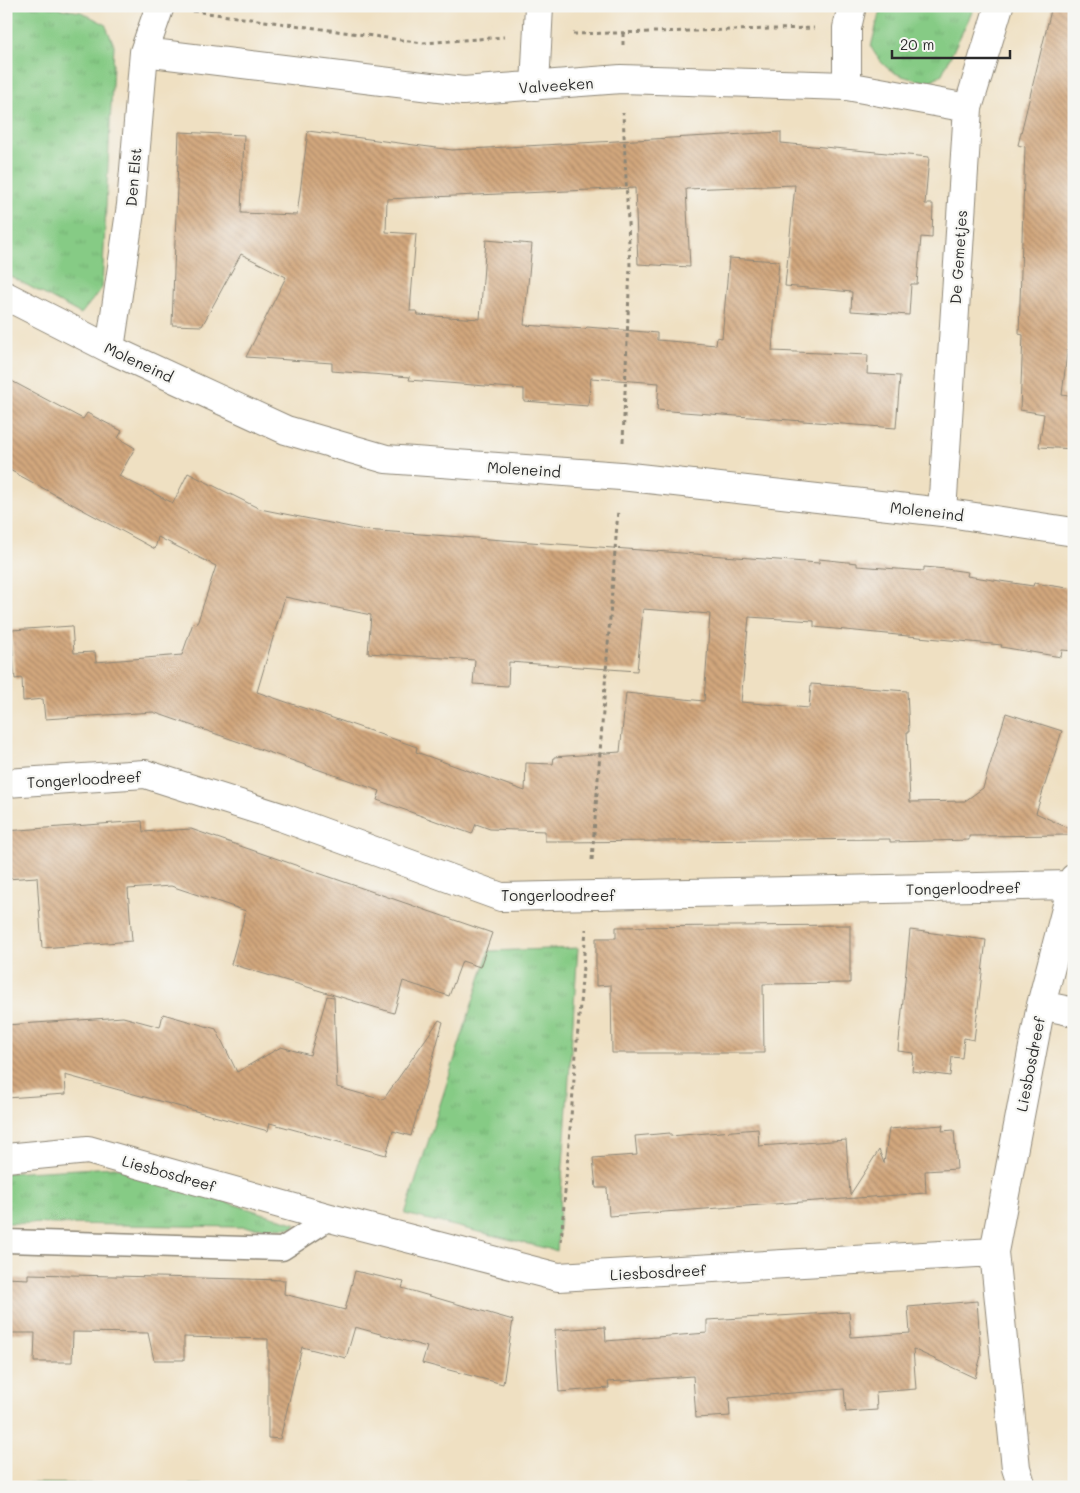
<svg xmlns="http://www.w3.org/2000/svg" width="1080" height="1493" viewBox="0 0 1080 1493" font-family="Mali,sans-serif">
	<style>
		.grass { fill: url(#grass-tufts); stroke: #587b58 }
		.building { fill: url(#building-back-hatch); fill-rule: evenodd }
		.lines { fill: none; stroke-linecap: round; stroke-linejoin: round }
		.lane-casing { stroke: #8d8676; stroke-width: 25 }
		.street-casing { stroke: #8d8676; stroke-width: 30 }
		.path { stroke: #8d8676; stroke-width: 3; stroke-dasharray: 4 4; stroke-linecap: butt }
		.lane { stroke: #fff; stroke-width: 22 }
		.street { stroke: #fff; stroke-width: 28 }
		.labels { text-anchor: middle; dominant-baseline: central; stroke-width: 4.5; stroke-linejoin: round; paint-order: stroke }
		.street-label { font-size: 15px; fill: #2b2b2b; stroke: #f6f6f2 }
	</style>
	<defs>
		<pattern id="grass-tufts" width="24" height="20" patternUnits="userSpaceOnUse" patternTransform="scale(1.25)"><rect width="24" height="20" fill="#86cb85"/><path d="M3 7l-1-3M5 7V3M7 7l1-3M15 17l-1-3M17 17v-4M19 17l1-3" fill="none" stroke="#74ae73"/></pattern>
		<pattern id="building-back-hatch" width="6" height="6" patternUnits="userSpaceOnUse" patternTransform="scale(1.25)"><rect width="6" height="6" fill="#d2a77d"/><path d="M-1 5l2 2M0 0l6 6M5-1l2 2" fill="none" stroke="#ab8867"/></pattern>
	</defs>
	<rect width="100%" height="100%" fill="#f6f6f2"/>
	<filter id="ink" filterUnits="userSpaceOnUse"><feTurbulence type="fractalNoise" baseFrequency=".02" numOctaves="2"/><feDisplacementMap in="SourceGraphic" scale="10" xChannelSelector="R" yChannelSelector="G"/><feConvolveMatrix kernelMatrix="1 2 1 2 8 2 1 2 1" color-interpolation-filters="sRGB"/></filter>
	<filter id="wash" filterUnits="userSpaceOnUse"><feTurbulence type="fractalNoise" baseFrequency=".0096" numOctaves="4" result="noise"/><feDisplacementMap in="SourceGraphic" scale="20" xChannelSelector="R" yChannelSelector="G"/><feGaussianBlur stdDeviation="1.12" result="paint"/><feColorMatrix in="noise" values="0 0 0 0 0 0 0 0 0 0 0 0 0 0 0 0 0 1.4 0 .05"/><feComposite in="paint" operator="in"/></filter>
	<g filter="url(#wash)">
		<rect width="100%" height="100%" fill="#efe0c2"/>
		<!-- grass -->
		<path class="grass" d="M 6,6 L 43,6 L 81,12 L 105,24 L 114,45 L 102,288 L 81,314 L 6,274 Z
			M 881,6 L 975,6 L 942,74 L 929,82 C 900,77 886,74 871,47 Z
			M 578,948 L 557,1251 L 405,1214 L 489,951 Z
			M 115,1167 L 297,1224 L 292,1228 L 6,1223 L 6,1173 Z
			M 6,1483 L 292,1486 L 297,1487 L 6,1487 Z"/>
		<g id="blocks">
			<!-- building -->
			<path class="building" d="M 1052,6 L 1074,6 L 1074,266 L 1071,336 L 1069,336 L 1062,395 L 1074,397 L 1074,449 L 1039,447 L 1044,414 L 1020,410 L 1023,335 L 1019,334 L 1025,147 L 1018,145 Z
				M 308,131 L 452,150 L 781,132 L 781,143 L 929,157 L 925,204 L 933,204 L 932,238 L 921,237 L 917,284 L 911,284 L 909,315 L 851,311 L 852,292 L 785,286 L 795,185 L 686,189 L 690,267 L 638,264 L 635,188 L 387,199 L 386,232 L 416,234 L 410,311 L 417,311 L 418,315 L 480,319 L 486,240 L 532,244 L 524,325 L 585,329 L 587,327 L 657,333 L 657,340 L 716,345 L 717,337 L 722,338 L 729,258 L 779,261 L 772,351 L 868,355 L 867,374 L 900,376 L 896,428 L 657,410 L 659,383 L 591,378 L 588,406 L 524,401 L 524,389 L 409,380 L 410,377 L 332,371 L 332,363 L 246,357 L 286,277 L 241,254 L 202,326 L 172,325 L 179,132 L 244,135 L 241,213 L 297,215 Z
				M 6,378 L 83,419 L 87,413 L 122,431 L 118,438 L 135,448 L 119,476 L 173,503 L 188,473 L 260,509 L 365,530 L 819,563 L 819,559 L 857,563 L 857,566 L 924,571 L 924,567 L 946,569 L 968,572 L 967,576 L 1033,586 L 1034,583 L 1074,589 L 1074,651 L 1062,650 L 1061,657 L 1001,647 L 1002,645 L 814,627 L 814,621 L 749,617 L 741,702 L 809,708 L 811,684 L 907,691 L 909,732 L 907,732 L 910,802 L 965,801 L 983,788 L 1006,713 L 1062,731 L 1036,813 L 1074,831 L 1074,835 L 969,836 L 969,840 L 890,842 L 890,839 L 558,842 L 558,841 L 545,841 L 545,831 L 490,829 L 476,824 L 472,834 L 377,800 L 380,791 L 153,712 L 45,719 L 43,699 L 23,701 L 22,678 L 15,679 L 11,630 L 72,626 L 74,653 L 95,652 L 96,662 L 182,655 L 193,623 L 197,624 L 216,566 L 158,537 L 155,549 L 6,468 ZM 285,597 L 371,615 L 368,653 L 475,660 L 473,684 L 508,686 L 509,662 L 637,671 L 643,609 L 710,614 L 704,701 L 626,693 L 620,752 L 554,757 L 553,764 L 526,763 L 525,791 L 416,752 L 417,747 L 257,692 Z
				M 142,821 L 143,832 L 191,829 L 492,933 L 480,967 L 462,961 L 449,996 L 403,981 L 394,1013 L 231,964 L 246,911 L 171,886 L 128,889 L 132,941 L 42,948 L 37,877 L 6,879 L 6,831 Z
				M 850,925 L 850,983 L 763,984 L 764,1053 L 612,1053 L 611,985 L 596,986 L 596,938 L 616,938 L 616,927 Z
				M 910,930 L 986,940 L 974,1040 L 964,1038 L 962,1058 L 952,1057 L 950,1076 L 912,1071 L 914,1053 L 898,1051 Z
				M 327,996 L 334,997 L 337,1087 L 383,1100 L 439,1020 L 443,1022 L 411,1136 L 393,1131 L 386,1155 L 270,1123 L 268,1131 L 65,1075 L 66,1094 L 6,1098 L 6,1025 L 123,1017 L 160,1027 L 163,1014 L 216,1029 L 237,1072 L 281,1047 L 310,1055 Z
				M 943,1125 L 942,1131 L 954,1130 L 957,1169 L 925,1171 L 926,1193 L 609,1216 L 607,1188 L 596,1188 L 593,1158 L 637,1155 L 635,1136 L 670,1133 L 670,1136 L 758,1129 L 759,1146 L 846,1140 L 850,1195 L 879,1150 L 884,1163 L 889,1129 Z
				M 355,1271 L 404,1282 L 402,1288 L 513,1320 L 503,1384 L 422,1363 L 427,1347 L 355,1327 L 346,1358 L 302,1347 L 280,1439 L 268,1438 L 268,1339 L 184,1337 L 184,1360 L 154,1360 L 148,1333 L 73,1332 L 72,1362 L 34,1362 L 35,1333 L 6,1333 L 6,1278 L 28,1279 L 28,1274 L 285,1280 L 284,1294 L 345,1310 Z
				M 977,1301 L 981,1356 L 975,1378 L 913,1349 L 916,1389 L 876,1392 L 877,1410 L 846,1412 L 844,1389 L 729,1398 L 730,1416 L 696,1418 L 693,1376 L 608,1382 L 609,1388 L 559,1392 L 555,1330 L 605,1327 L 606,1341 L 707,1333 L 707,1320 L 849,1312 L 851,1337 L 910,1333 L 908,1307 Z"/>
		</g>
	</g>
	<g filter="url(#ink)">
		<use href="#blocks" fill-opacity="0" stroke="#8d8676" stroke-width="1"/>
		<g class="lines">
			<!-- lane casing -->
			<g class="lane-casing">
				<path id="lane" d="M 6,1241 L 282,1249 L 330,1218"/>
			</g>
			<!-- street casing -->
			<g class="street-casing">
				<path id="street" d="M 144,52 L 463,91 L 621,79 L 847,86 L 968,108
					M 535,86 L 539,6
					M 847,86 L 847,28 L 852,6
					M 6,296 L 110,349 L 286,430 L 386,459 L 621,476 L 942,512 L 1074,532
					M 110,349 L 131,205 L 144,52 L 160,6
					M 942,512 L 968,108 L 999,6
					M 6,783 L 145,774 L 284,818 L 501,897 L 1071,885
					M 1041,1005 L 1074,1012
					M 6,1158 L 88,1150 L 330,1218 L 558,1277 L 994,1252
					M 1022,1487 L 1016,1468 L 994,1252 L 1041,1005 L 1074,878"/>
			</g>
			<!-- path -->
			<path class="path" d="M 193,11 L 423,43 L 504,37
				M 573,34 L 814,28
				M 623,45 L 623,32
				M 623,442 L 630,266 L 623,113
				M 592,860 L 618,510
				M 561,1242 L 586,929"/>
			<!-- lane -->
			<use href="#lane" class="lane"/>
			<!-- street -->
			<use href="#street" class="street"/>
		</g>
	</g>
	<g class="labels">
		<!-- street labels -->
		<g class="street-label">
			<text transform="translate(556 85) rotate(-4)">Valveeken</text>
			<text transform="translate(133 177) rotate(-85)">Den Elst</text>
			<text transform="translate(958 257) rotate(-86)">De Gemetjes</text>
			<text transform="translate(139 362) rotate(25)">Moleneind</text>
			<text transform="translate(524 469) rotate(4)">Moleneind</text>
			<text transform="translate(927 511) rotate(7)">Moleneind</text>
			<text transform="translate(84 779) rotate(-3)">Tongerloodreef</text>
			<text transform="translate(963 888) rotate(-1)">Tongerloodreef</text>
			<text x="558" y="895">Tongerloodreef</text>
			<text transform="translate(1030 1064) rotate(-79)">Liesbosdreef</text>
			<text transform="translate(169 1173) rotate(16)">Liesbosdreef</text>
			<text transform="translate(658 1272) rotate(-3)">Liesbosdreef</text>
		</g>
	</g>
	<!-- margin -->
	<rect width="1080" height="1493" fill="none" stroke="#f6f6f2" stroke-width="25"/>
	<!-- scale -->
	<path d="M892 50v8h118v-8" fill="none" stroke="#2b2b2b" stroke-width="2.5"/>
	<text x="900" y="50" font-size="15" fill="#2b2b2b" stroke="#f6f6f2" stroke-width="4" paint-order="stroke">20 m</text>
</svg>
